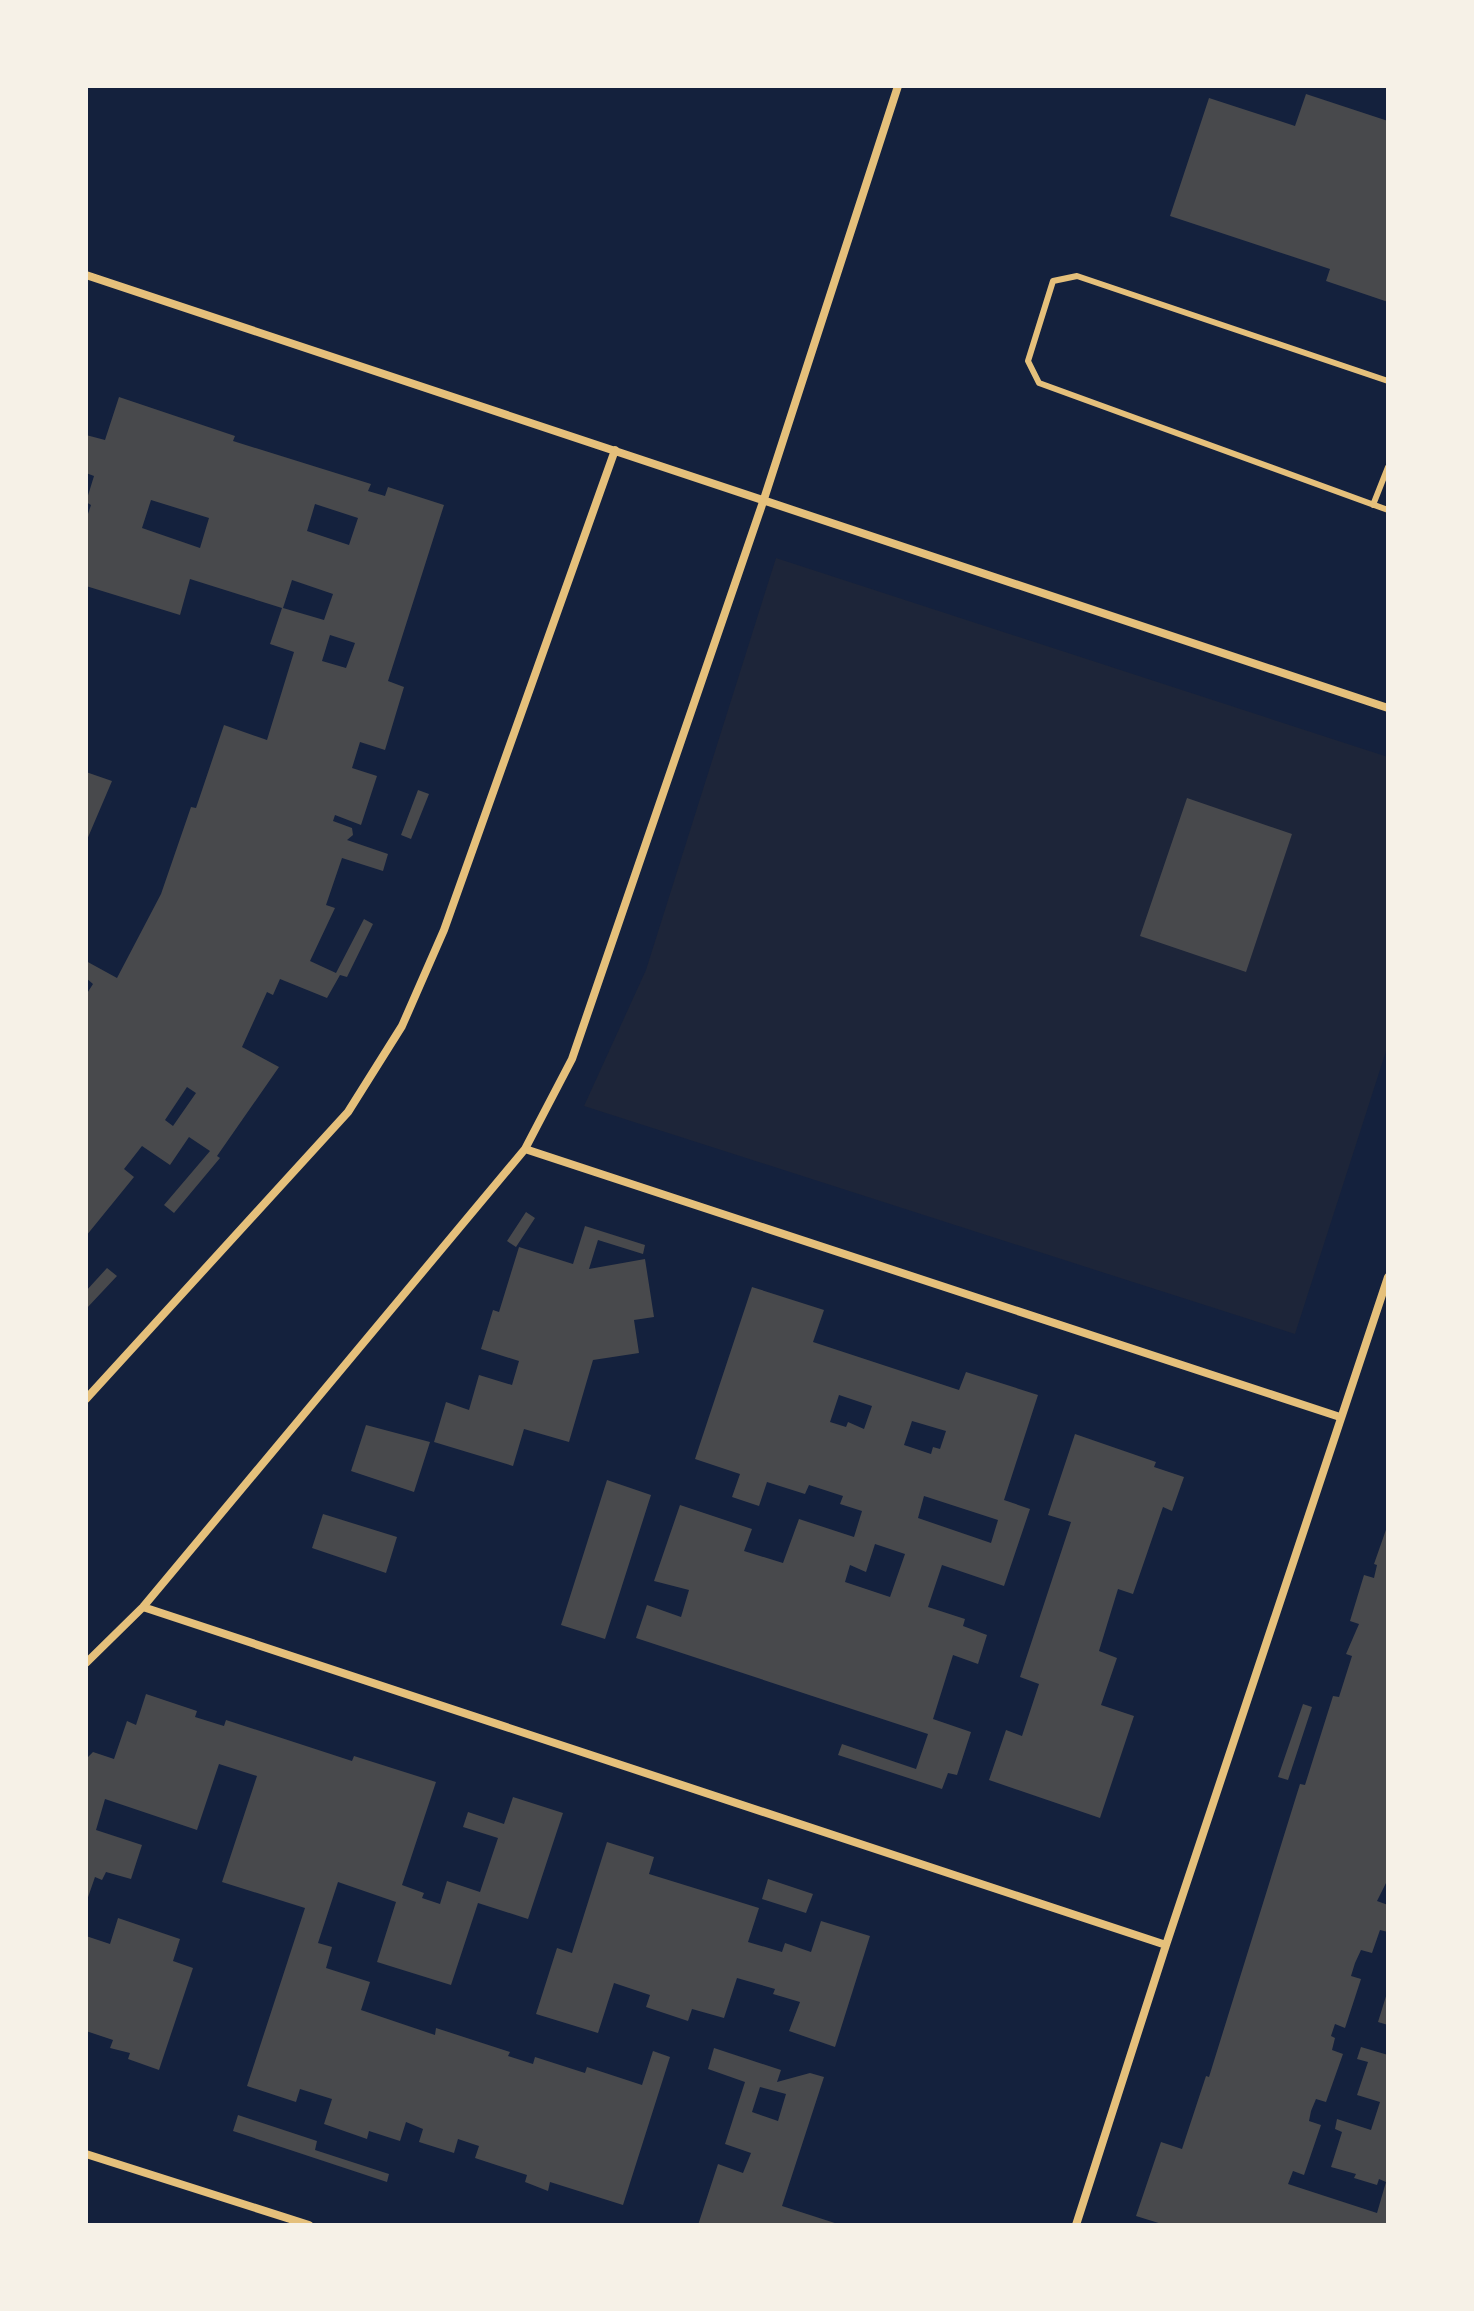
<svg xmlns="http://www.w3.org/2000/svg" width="1474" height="2311" viewBox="0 0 1474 2311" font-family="Rubik,sans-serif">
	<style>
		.green { fill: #1d2539 }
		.building { fill: #48494c; fill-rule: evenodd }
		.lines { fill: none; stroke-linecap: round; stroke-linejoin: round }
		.service { stroke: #e5c07b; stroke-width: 6 }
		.minor { stroke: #e5c07b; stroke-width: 8 }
	</style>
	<rect width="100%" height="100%" fill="#14213d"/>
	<!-- green -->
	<path class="green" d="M 776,558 L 1388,757 L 1388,1045 L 1295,1334 L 584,1106 L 646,970 Z"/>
	<!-- building -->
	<path class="building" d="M 1306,94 L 1388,121 L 1388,302 L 1326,281 L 1330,269 L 1170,216 L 1209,98 L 1295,126 Z
		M 119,397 L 235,436 L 233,441 L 371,484 L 368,491 L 385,496 L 388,487 L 444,505 L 388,681 L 404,687 L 385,750 L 360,742 L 352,768 L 377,776 L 361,825 L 335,815 L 333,821 L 352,828 L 353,835 L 347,840 L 388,854 L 383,871 L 342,858 L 326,905 L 335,908 L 310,961 L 336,973 L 364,919 L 373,924 L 347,977 L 340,975 L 327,998 L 280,979 L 273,995 L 267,992 L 242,1047 L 279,1067 L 217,1156 L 220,1158 L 174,1213 L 164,1205 L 210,1151 L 189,1137 L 170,1165 L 142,1146 L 124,1169 L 134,1177 L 86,1236 L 86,995 L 93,984 L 86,978 L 86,961 L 117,978 L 161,894 L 191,807 L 196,808 L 224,725 L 267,740 L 294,652 L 270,644 L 282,608 L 190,579 L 180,615 L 86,586 L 86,520 L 91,505 L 86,502 L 94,476 L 86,473 L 86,435 L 105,440 ZM 151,500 L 209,518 L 200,548 L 142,528 ZM 315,504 L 358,518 L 349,545 L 307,531 ZM 292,580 L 333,594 L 324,620 L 283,608 ZM 330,635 L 355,643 L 346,668 L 322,661 ZM 187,1087 L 196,1093 L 173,1126 L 165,1120 Z
		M 86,772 L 112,781 L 86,842 Z
		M 418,790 L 429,794 L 411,839 L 401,835 Z
		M 1187,798 L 1292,834 L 1246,972 L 1140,936 Z
		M 526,1212 L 535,1218 L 516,1247 L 507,1241 Z
		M 585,1226 L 645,1245 L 643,1254 L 598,1240 L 589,1269 L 645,1259 L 654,1317 L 634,1320 L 639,1353 L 593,1360 L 569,1442 L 524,1429 L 513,1466 L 434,1442 L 446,1402 L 469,1410 L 479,1375 L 512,1385 L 519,1361 L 481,1349 L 493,1310 L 499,1312 L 519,1247 L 573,1264 Z
		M 107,1268 L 117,1276 L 86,1309 L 86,1291 Z
		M 752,1287 L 824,1310 L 813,1342 L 959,1390 L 966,1372 L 1038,1395 L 1004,1500 L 1030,1509 L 1004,1586 L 942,1565 L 928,1607 L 965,1619 L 963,1626 L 987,1635 L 978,1664 L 953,1655 L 933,1719 L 971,1732 L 957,1775 L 948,1773 L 942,1789 L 838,1755 L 842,1744 L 916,1769 L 928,1734 L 636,1638 L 647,1605 L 681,1617 L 689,1590 L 654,1581 L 680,1505 L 752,1529 L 744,1551 L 783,1563 L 799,1519 L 854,1537 L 862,1511 L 840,1504 L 843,1496 L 809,1485 L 805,1494 L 767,1482 L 759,1506 L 732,1497 L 740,1474 L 695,1459 ZM 839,1395 L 872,1406 L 864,1429 L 848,1422 L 846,1427 L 830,1422 ZM 912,1421 L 946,1431 L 940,1449 L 933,1447 L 931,1454 L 904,1445 ZM 924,1496 L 998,1520 L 991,1543 L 918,1518 ZM 875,1544 L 905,1554 L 890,1597 L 845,1582 L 850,1565 L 866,1572 Z
		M 366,1425 L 430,1442 L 414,1492 L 351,1471 Z
		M 1075,1434 L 1156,1462 L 1154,1467 L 1184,1477 L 1172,1511 L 1163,1507 L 1133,1594 L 1118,1589 L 1099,1651 L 1117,1658 L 1101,1705 L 1134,1716 L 1100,1818 L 989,1780 L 1006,1730 L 1022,1736 L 1039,1684 L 1020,1677 L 1071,1522 L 1048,1515 Z
		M 607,1480 L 651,1495 L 605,1639 L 561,1625 Z
		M 323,1514 L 397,1537 L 386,1573 L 312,1548 Z
		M 1388,1524 L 1388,1879 L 1377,1901 L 1388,1905 L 1388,1932 L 1380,1930 L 1372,1953 L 1361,1950 L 1355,1963 L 1351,1976 L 1361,1979 L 1345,2028 L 1335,2024 L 1331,2036 L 1335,2038 L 1332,2050 L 1343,2054 L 1326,2102 L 1316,2099 L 1311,2111 L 1309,2121 L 1321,2125 L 1304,2175 L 1293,2171 L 1288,2184 L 1377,2213 L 1386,2182 L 1379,2179 L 1377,2185 L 1354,2178 L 1356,2174 L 1331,2167 L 1342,2132 L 1335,2129 L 1337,2119 L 1371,2130 L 1380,2102 L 1357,2095 L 1368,2062 L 1357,2059 L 1361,2047 L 1388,2055 L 1388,2225 L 1165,2225 L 1136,2216 L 1161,2142 L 1182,2149 L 1206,2076 L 1209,2077 L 1300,1784 L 1305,1785 L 1333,1696 L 1339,1697 L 1352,1656 L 1346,1654 L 1359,1624 L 1350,1621 L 1364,1575 L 1374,1578 L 1377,1565 L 1374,1564 Z
		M 146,1694 L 197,1711 L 195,1717 L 224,1726 L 226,1720 L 352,1761 L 354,1756 L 436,1782 L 402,1885 L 424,1893 L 422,1898 L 440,1904 L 447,1881 L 480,1892 L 498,1838 L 463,1827 L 468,1812 L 504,1824 L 513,1797 L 563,1813 L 528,1919 L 478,1903 L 451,1985 L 377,1962 L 396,1902 L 338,1882 L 318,1943 L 332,1947 L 326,1968 L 370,1982 L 361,2010 L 435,2035 L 436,2028 L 510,2052 L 508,2056 L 533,2064 L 535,2057 L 585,2073 L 587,2067 L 642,2085 L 653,2051 L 670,2057 L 623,2205 L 550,2182 L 548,2191 L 525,2182 L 527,2175 L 475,2158 L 479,2146 L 458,2139 L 454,2153 L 419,2142 L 423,2129 L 406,2122 L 400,2141 L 369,2131 L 367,2139 L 324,2124 L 332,2099 L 300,2089 L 296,2102 L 247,2086 L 305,1908 L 222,1882 L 257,1776 L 219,1764 L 197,1830 L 105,1799 L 96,1830 L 142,1845 L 131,1879 L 106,1872 L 102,1880 L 95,1877 L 86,1903 L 86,1759 L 93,1752 L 114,1759 L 127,1721 L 136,1725 Z
		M 1303,1704 L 1312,1707 L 1288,1780 L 1278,1777 Z
		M 607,1842 L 654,1857 L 649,1874 L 759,1908 L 748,1942 L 782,1952 L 785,1943 L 811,1952 L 821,1921 L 870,1936 L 835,2047 L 789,2031 L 800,2002 L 773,1994 L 775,1989 L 737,1978 L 724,2018 L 692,2009 L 688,2021 L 646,2007 L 650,1995 L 614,1983 L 598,2033 L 536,2014 L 557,1948 L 572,1953 Z
		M 768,1879 L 813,1894 L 806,1913 L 762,1899 Z
		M 118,1918 L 180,1939 L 173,1961 L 193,1968 L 159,2070 L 128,2059 L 130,2053 L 110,2048 L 113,2040 L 86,2031 L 86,1936 L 110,1944 Z
		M 1387,1993 L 1388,1993 L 1388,2025 L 1378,2022 Z
		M 714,2048 L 781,2070 L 777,2082 L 810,2073 L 824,2077 L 782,2206 L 841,2225 L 698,2225 L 718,2164 L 743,2173 L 751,2153 L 725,2144 L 745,2082 L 708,2069 ZM 760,2087 L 786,2094 L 778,2121 L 752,2112 Z
		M 238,2115 L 317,2141 L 315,2150 L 389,2174 L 387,2182 L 233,2131 Z"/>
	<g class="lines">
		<!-- service -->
		<path class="service" d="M 1388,381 L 1077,276 L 1053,281 L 1028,361 L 1039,383 L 1388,510
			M 1373,505 L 1388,467"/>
		<!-- minor -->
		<path class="minor" d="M 86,275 L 1388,708
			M 525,1149 L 1340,1417
			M 86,1399 L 348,1112 L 402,1026 L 444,930 L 615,450
			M 143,1607 L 1166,1945
			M 86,1663 L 143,1607 L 525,1149 L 572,1059 L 764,499 L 898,86
			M 86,2154 L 309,2225
			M 1076,2225 L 1166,1945 L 1388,1277"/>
	</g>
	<!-- border -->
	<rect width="1474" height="2311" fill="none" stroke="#f6f1e7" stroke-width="176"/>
</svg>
